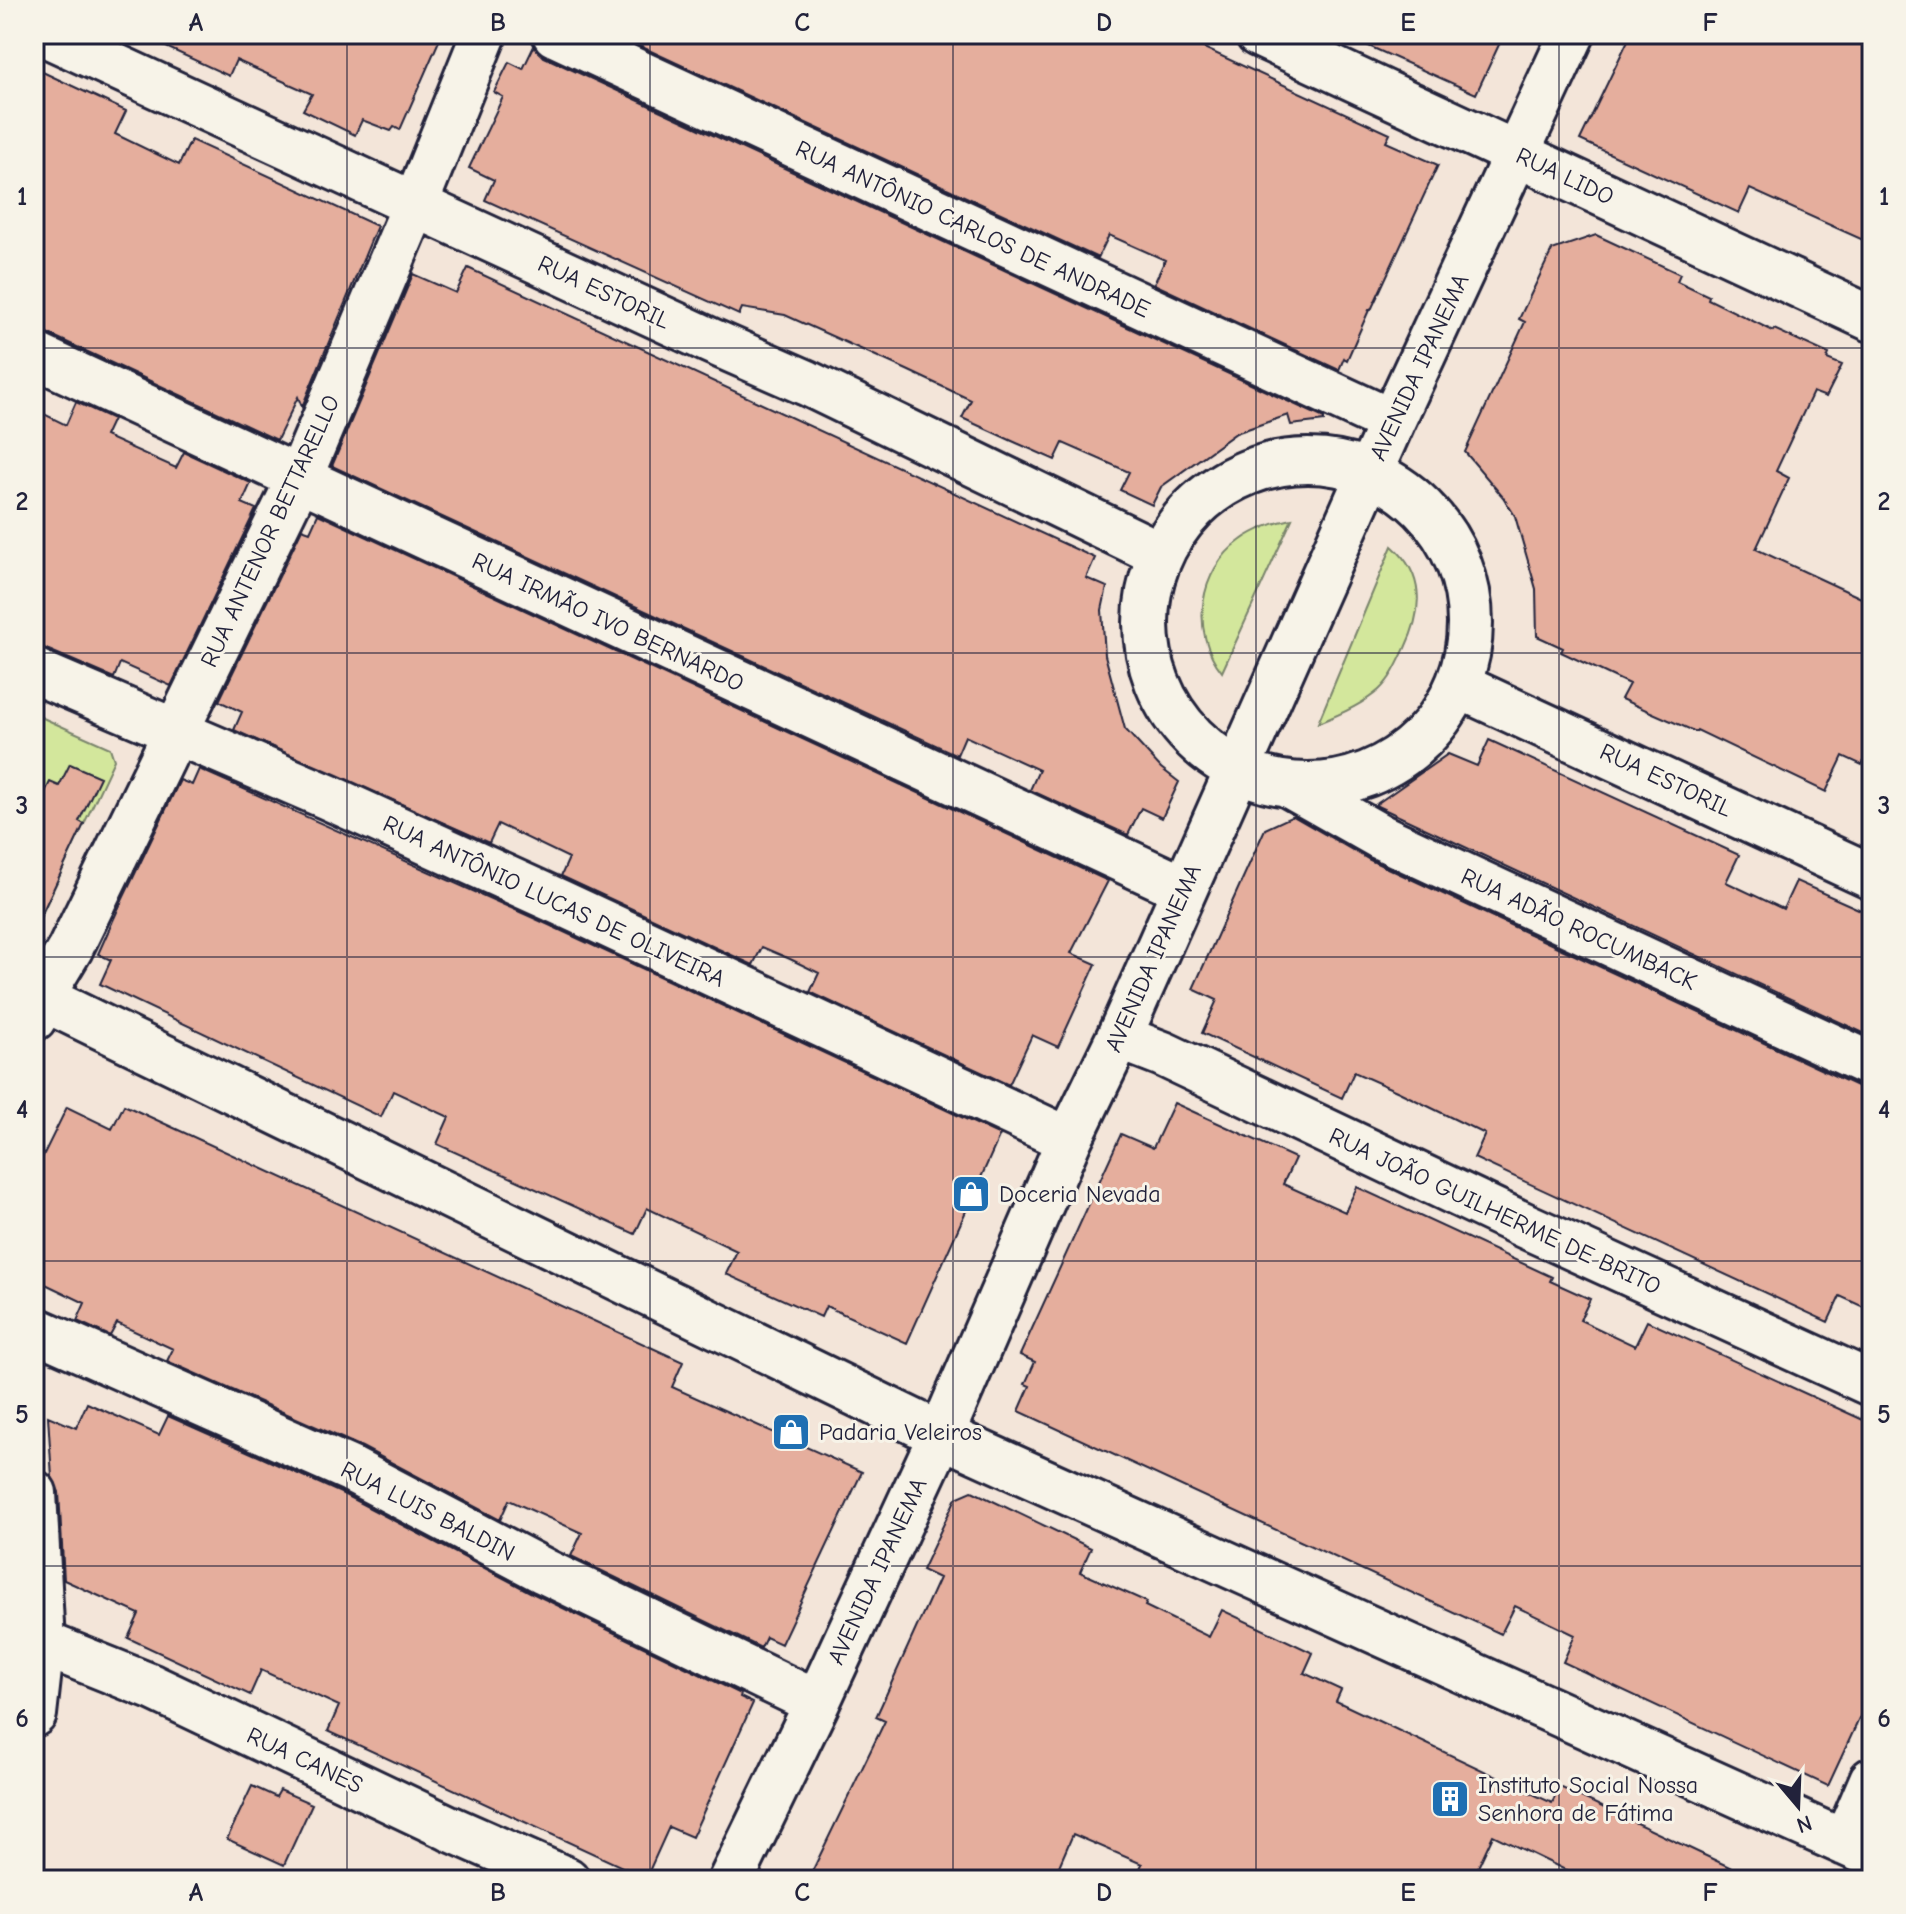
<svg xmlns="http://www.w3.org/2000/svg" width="1906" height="1914" viewBox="0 0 1906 1914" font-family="'Comic Neue',sans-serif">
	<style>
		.green { fill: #d3e79c; stroke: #7a846c; stroke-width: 2 }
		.building { fill: #e5ae9d; stroke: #22223b; stroke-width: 2 }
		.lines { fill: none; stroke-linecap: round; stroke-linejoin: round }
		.minor-casing { stroke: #22223b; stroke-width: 50 }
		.minor { stroke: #f7f3e8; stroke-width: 44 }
		.grid { fill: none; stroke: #22223b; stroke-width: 2; stroke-opacity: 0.55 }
		.labels { text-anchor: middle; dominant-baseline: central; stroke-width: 6; stroke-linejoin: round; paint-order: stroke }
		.street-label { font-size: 24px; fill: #22223b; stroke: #f7f3e8 }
		.poi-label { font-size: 24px; fill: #22223b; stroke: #f7f3e8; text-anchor: start }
		.neatline { fill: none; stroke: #22223b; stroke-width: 3 }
		.grid-label { font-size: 26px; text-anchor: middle; font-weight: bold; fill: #22223b }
	</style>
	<rect width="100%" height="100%" fill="#f3e5d9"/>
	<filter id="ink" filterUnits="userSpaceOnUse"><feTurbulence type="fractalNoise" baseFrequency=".0125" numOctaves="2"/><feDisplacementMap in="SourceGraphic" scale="16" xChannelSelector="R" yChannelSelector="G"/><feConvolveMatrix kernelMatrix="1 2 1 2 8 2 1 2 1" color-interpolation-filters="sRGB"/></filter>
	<g filter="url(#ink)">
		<!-- green -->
		<path class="green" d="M 1292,519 L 1222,672 C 1190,632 1198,570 1241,540 C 1254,530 1276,522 1292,519 Z
			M 1392,546 C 1425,575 1423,610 1405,648 C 1398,663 1391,679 1379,690 C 1362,705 1339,715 1318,723 Z
			M 34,714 L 110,748 L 114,760 L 40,918 L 34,914 Z"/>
		<!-- building -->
		<path class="building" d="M 138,34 L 442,34 L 400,130 L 394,127 L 391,131 L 362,120 L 355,135 L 303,110 L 312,94 L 267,74 L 236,60 L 229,76 Z
			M 614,34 L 1174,34 L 1390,134 L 1386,142 L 1438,165 L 1371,310 L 1369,310 L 1347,360 L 1344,358 L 1339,370 L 1154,284 L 1165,260 L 1109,235 L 1098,258 Z
			M 1342,34 L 1504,34 L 1476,94 Z
			M 1631,34 L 1872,34 L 1872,244 L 1750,189 L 1739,213 L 1580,140 Z
			M 534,46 L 544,57 L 1324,418 L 1324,421 L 1291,425 L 1288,415 L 1236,433 L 1161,487 L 1152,505 L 1120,490 L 1129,472 L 1063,443 L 1055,460 L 1010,440 L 962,418 L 971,400 L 907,370 L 785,315 L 742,308 L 739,315 L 485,200 L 494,180 L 469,168 L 503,97 L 494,92 L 509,62 L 523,69 Z
			M 34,68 L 126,111 L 115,134 L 179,165 L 191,140 L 377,226 L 302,407 L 298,397 L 277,440 L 45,332 L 34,330 Z
			M 1596,235 L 1680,274 L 1677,281 L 1709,296 L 1708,299 L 1773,331 L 1774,329 L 1829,354 L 1827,359 L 1842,365 L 1826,397 L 1813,392 L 1776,471 L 1789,478 L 1756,549 L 1872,603 L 1872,743 L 1862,765 L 1843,756 L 1826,792 L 1697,730 L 1696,732 L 1621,699 L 1629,684 L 1561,652 L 1563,648 L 1537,636 L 1536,589 L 1515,516 L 1503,497 L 1465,452 L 1525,322 L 1519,319 L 1552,250 Z
			M 468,268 L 1095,558 L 1086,578 L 1107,587 L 1102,610 L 1105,655 L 1125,729 L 1161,768 L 1179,782 L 1162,818 L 1141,808 L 1128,835 L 1030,790 L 1039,770 L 965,736 L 957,755 L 332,466 L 413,274 L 456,293 Z
			M 76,402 L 113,419 L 105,436 L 176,468 L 184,452 L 251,483 L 242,503 L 256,509 L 171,686 L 120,663 L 114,678 L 44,648 L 34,646 L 34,409 L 66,425 Z
			M 318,514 L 1108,881 L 1071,953 L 1096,964 L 1058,1047 L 1032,1035 L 1009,1085 L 810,992 L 819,973 L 790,959 L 762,947 L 753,965 L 561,876 L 569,858 L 498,824 L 489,843 L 234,730 L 242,712 L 219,701 L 302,529 L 310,532 Z
			M 1489,740 L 1739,855 L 1726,882 L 1783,909 L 1796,881 L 1872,915 L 1872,1037 L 1375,805 L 1448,754 L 1477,766 Z
			M 70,764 L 100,777 L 79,821 L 84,824 L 34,930 L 34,814 L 50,782 L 59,786 Z
			M 199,769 L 549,925 L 1000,1135 L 907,1343 L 826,1306 L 821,1317 L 726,1274 L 737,1251 L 647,1208 L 635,1234 L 437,1144 L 449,1117 L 393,1091 L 381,1117 L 100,984 L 111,960 L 98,954 L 120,905 L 180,780 L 192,785 Z
			M 1293,816 L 1370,860 L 1861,1088 L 1872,1090 L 1872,1311 L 1840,1296 L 1828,1322 L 1474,1158 L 1485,1134 L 1399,1092 L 1354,1072 L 1342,1098 L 1202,1033 L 1217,1000 L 1193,989 L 1265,829 Z
			M 1174,1103 L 1295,1158 L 1283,1184 L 1345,1212 L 1357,1187 L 1552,1277 L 1550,1281 L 1590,1299 L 1580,1320 L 1635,1346 L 1647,1321 L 1872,1424 L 1872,1691 L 1828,1786 L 1563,1662 L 1575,1635 L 1515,1606 L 1501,1634 L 1019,1411 L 1030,1386 L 1025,1384 L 1035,1362 L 1020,1355 L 1121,1134 L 1153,1148 Z
			M 124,1105 L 683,1362 L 672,1387 L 862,1472 L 781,1644 L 766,1637 L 761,1648 L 571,1556 L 582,1533 L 509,1500 L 500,1520 L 362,1447 L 167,1361 L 173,1349 L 117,1323 L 110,1336 L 77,1321 L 85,1303 L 37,1280 L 34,1238 L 34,1154 L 42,1158 L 67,1107 L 112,1129 Z
			M 87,1403 L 159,1435 L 168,1416 L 341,1493 L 532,1593 L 741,1694 L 740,1697 L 753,1703 L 692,1837 L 669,1827 L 646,1878 L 328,1731 L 339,1706 L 261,1670 L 250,1695 L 128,1638 L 139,1614 L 64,1580 L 59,1492 L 52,1477 L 48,1416 L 76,1428 Z
			M 972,1491 L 1091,1548 L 1080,1572 L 1147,1602 L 1145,1606 L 1209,1637 L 1222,1610 L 1313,1653 L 1304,1673 L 1341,1690 L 1336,1701 L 1552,1803 L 1560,1787 L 1757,1880 L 1586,1880 L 1493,1835 L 1472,1880 L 1135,1880 L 1142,1864 L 1073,1834 L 1053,1880 L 808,1880 L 885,1721 L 876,1717 L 939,1578 L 922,1570 L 956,1498 Z
			M 252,1786 L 276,1797 L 280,1790 L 312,1804 L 284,1865 L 227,1839 Z"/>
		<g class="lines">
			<!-- minor casing -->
			<g class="minor-casing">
				<path id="minor" d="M 45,34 L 711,341 L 807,383 L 1160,554
					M 555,34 L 1392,422
					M 1258,34 L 1872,319
					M 34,355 L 1183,888
					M1146 623a162 162 0 1 1 324 0a162 162 0 1 1-324 0Z
					M 34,671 L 328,797 L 559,902 L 1069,1140
					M 1459,686 L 1872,877
					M 1289,785 L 1381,837 L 1872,1065
					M 34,994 L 941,1435 L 1872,1855
					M 34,1018 L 40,999 L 70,949 L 299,479 L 415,205 L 484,34
					M 1119,1037 L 1163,1054 L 1526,1226 L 1872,1384
					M 34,1329 L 352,1470 L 544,1571 L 817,1703
					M 34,1493 L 42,1643 L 34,1714
					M 42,1643 L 152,1687 L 449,1828 L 567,1880
					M 1845,1843 L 1872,1780
					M 731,1880 L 817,1703 L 941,1435 L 1069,1140 L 1119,1037 L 1392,422 L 1572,34"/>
			</g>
			<!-- minor -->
			<use href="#minor" class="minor"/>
		</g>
	</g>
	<!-- grid -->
	<path class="grid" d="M 347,34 L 347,1880M 650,34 L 650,1880M 953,34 L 953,1880M 1256,34 L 1256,1880M 1559,34 L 1559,1880M 34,348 L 1872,348M 34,653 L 1872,653M 34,957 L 1872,957M 34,1261 L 1872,1261M 34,1566 L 1872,1566"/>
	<!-- icons -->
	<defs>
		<g id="shop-square" transform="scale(2)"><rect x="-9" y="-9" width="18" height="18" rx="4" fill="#1f6fb2" stroke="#f7f3e8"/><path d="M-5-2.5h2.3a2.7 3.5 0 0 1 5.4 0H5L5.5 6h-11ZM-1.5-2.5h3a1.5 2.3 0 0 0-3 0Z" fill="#fff"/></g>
		<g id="building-square" transform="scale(2)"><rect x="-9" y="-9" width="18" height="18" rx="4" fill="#1f6fb2" stroke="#f7f3e8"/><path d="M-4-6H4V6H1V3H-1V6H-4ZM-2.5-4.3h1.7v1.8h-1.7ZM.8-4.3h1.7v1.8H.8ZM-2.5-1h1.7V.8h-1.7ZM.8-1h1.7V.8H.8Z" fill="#fff"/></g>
	</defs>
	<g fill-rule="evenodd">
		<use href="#shop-square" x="971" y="1194"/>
		<use href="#shop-square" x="791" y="1432"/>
		<use href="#building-square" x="1450" y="1799"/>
	</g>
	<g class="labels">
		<!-- street labels -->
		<g class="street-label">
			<text transform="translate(1565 176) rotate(25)">RUA LIDO</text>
			<text transform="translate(973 229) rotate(25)">RUA ANTÔNIO CARLOS DE ANDRADE</text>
			<text transform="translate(604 292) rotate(25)">RUA ESTORIL</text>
			<text transform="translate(1419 367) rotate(-65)">AVENIDA IPANEMA</text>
			<text transform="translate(270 531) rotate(-65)">RUA ANTENOR BETTARELLO</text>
			<text transform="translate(608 622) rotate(25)">RUA IRMÃO IVO BERNARDO</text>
			<text transform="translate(1666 780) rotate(25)">RUA ESTORIL</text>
			<text transform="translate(554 901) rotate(25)">RUA ANTÔNIO LUCAS DE OLIVEIRA</text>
			<text transform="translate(1579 929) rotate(25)">RUA ADÃO ROCUMBACK</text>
			<text transform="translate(1153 958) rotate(-66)">AVENIDA IPANEMA</text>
			<text transform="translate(1495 1211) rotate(25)">RUA JOÃO GUILHERME DE BRITO</text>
			<text transform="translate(428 1511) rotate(27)">RUA LUIS BALDIN</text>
			<text transform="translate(877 1571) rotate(-65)">AVENIDA IPANEMA</text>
			<text transform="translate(305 1760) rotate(25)">RUA CANES</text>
		</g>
		<!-- poi labels -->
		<g class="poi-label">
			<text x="999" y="1194">Doceria Nevada</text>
			<text x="819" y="1432">Padaria Veleiros</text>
			<text x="1478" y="1785">Instituto Social Nossa<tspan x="1478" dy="28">Senhora de Fátima</tspan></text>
		</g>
	</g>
	<!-- margin -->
	<rect width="1906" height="1914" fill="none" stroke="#f7f3e8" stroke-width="88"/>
	<!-- north arrow -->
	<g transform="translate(1798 1806) rotate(161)" stroke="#f7f3e8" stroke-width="6" paint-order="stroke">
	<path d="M0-6L14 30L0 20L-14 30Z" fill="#22223b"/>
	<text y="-12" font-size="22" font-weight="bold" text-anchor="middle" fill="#22223b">N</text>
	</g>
	<rect x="44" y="44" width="1818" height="1826" class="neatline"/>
	<g class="grid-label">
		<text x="196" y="31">A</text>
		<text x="498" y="31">B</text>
		<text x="802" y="31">C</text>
		<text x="1104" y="31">D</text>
		<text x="1408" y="31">E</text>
		<text x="1710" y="31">F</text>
		<text x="22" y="205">1</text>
		<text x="1884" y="205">1</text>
		<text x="22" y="510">2</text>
		<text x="1884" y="510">2</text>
		<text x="22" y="814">3</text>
		<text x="1884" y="814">3</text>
		<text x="22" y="1118">4</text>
		<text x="1884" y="1118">4</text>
		<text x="22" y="1423">5</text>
		<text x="1884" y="1423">5</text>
		<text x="22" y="1727">6</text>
		<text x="1884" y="1727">6</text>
		<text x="196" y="1901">A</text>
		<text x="498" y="1901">B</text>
		<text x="802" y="1901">C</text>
		<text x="1104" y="1901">D</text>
		<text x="1408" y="1901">E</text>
		<text x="1710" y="1901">F</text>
	</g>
</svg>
